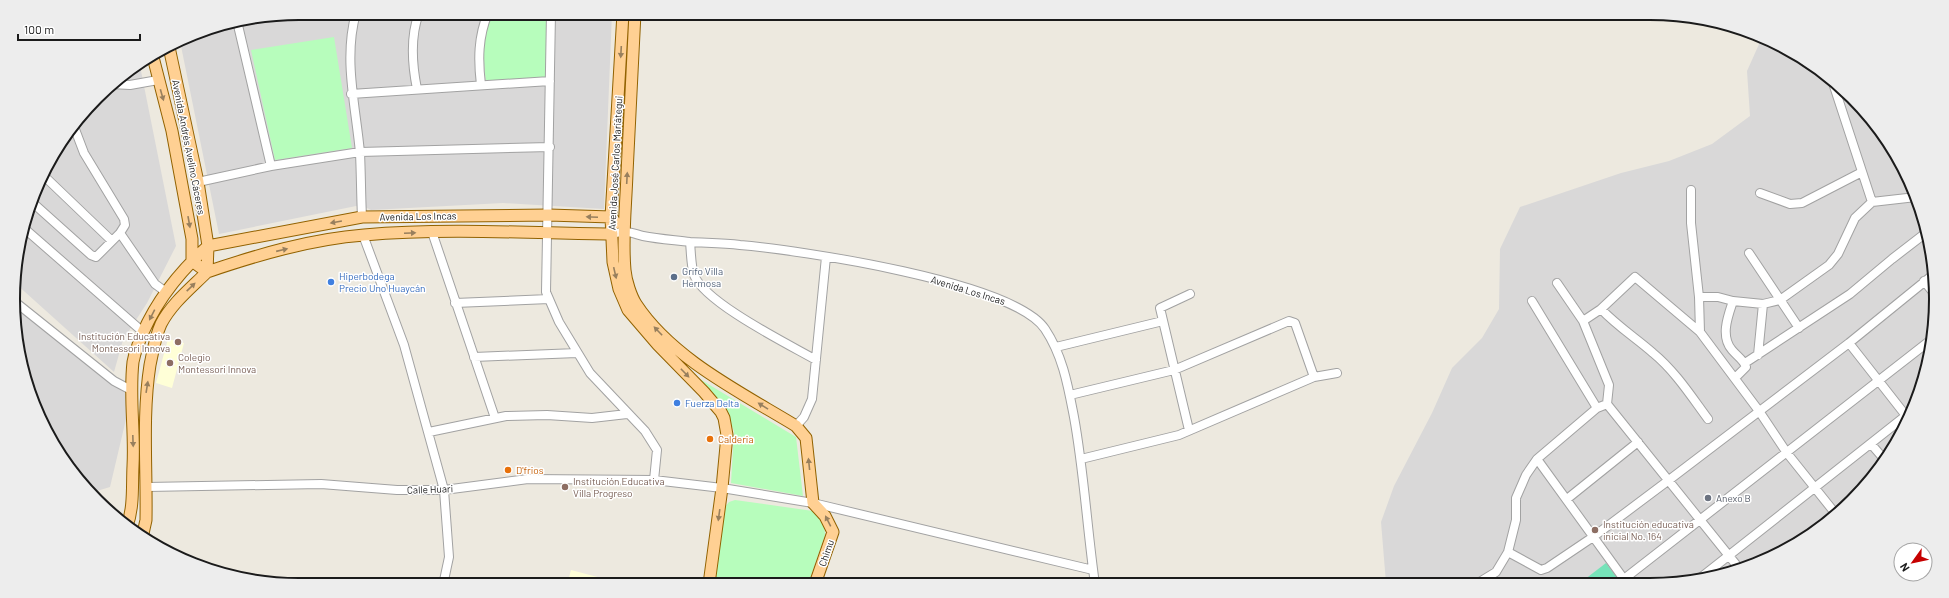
<svg xmlns="http://www.w3.org/2000/svg" width="1949" height="598" viewBox="0 0 1949 598" font-family="Barlow,sans-serif">
	<style>
		.residential { fill: #d9d8d8 }
		.education { fill: #ffffd7 }
		.park { fill: #b7fdbc }
		.pitch { fill: #76e3b9 }
		.lines { fill: none; stroke-linecap: round; stroke-linejoin: round }
		.minor-casing { stroke: #a2a2a2; stroke-width: 10 }
		.major-casing { stroke: #926200; stroke-width: 13 }
		.minor { stroke: #fff; stroke-width: 8 }
		.major { stroke: #ffd093; stroke-width: 11 }
		.oneway { fill: #987f5d }
		.service-dot { fill: #5c6f8a; stroke: #fff; stroke-width: 1.5 }
		.shop-dot { fill: #3f7fe0; stroke: #fff; stroke-width: 1.5 }
		.education-dot { fill: #8d6e63; stroke: #fff; stroke-width: 1.5 }
		.food-dot { fill: #e8710a; stroke: #fff; stroke-width: 1.5 }
		.worship-dot { fill: #6b7280; stroke: #fff; stroke-width: 1.5 }
		.labels { text-anchor: middle; dominant-baseline: central; stroke-width: 3; stroke-linejoin: round; paint-order: stroke }
		.street-label { font-size: 10px; fill: #1b1b1b; stroke: #fff }
		.service-label { font-size: 10px; fill: #4e5e75; stroke: #fff; text-anchor: start }
		.shop-label { font-size: 10px; fill: #366cbe; stroke: #fff; text-anchor: start }
		.education-label { font-size: 10px; fill: #785e54; stroke: #fff; text-anchor: start }
		.food-label { font-size: 10px; fill: #c56008; stroke: #fff; text-anchor: start }
		.worship-label { font-size: 10px; fill: #5b616d; stroke: #fff; text-anchor: start }
		.rim { fill: none; stroke: #1b1b1b; stroke-width: 2 }
	</style>
	<rect width="100%" height="100%" fill="#ede9df"/>
	<!-- residential -->
	<path class="residential" d="M 299,13 L 612,13 L 604,209 L 503,203 L 371,210 L 361,205 L 219,234 L 180,41 L 190,35 L 243,18 Z
		M 1765,38 L 1809,61 L 1852,97 L 1888,140 L 1914,190 L 1931,243 L 1936,299 L 1930,355 L 1898,442 L 1852,501 L 1777,555 L 1688,583 L 1386,583 L 1381,522 L 1394,486 L 1432,413 L 1452,368 L 1482,338 L 1499,309 L 1500,249 L 1520,207 L 1621,173 L 1669,161 L 1712,144 L 1750,116 L 1747,71 L 1760,42 Z
		M 140,66 L 176,246 L 147,303 L 123,340 L 114,372 L 15,283 L 15,262 L 43,172 L 72,125 L 110,84 Z
		M 14,304 L 131,398 L 110,487 L 90,493 L 61,458 L 23,373 L 14,318 Z"/>
	<!-- education -->
	<path class="education" d="M 168,339 L 184,343 L 172,388 L 156,383 Z
		M 571,570 L 605,579 L 604,584 L 567,585 Z"/>
	<!-- park -->
	<path class="park" d="M 492,13 L 550,13 L 548,79 L 486,82 C 483,57 482,37 492,13 Z
		M 334,37 L 352,148 L 275,160 L 251,50 Z
		M 698,378 L 796,437 L 803,496 L 731,483 L 734,431 L 729,420 Z
		M 735,500 L 813,511 C 821,515 825,526 825,535 L 808,584 L 711,584 L 725,507 L 729,502 Z"/>
	<!-- pitch -->
	<path class="pitch" d="M 1606,563 L 1621,583 L 1580,583 Z"/>
	<g class="lines">
		<!-- minor casing -->
		<g class="minor-casing">
			<path id="minor" d="M 356,13 C 343,59 356,107 360,153 C 361,174 361,196 362,217
				M 551,13 L 546,292 L 559,322 L 590,373 L 645,431 L 657,450 L 654,480
				M 237,21 L 271,166
				M 1832,80 L 1872,202
				M 111,84 L 130,85 L 158,80
				M 481,85 C 478,60 478,37 488,13
				M 417,89 C 412,64 410,37 419,13
				M 351,94 L 550,81
				M 42,174 L 112,241
				M 198,182 L 271,166 L 360,152 L 550,147
				M 1691,190 L 1691,223 L 1699,297 L 1700,332 L 1759,411 L 1787,453 L 1835,513
				M 1760,193 L 1790,204 L 1802,203 L 1862,172
				M 33,203 L 91,255 L 96,257 L 120,233 L 125,225 L 124,219 L 84,153 L 73,124
				M 25,229 L 143,332
				M 432,232 L 495,418
				M 120,233 L 155,284 L 166,292
				M 612,234 C 616,233 622,231 626,232 C 632,232 638,235 643,236 C 658,239 674,240 690,242 C 706,243 723,243 740,245 C 799,250 1014,282 1045,329 C 1063,356 1068,386 1074,417 C 1084,472 1087,528 1095,584
				M 363,235 L 404,345 L 444,490 L 449,557 L 443,585
				M 690,242 C 691,252 691,266 694,275 C 705,303 788,344 816,360
				M 1749,253 L 1799,328
				M 1924,281 L 1936,296
				M 1557,283 L 1583,321 L 1609,385 L 1607,404 L 1738,567
				M 1699,297 L 1718,297 L 1733,301 L 1763,304 L 1780,300 L 1829,265 L 1838,254 L 1855,218 L 1872,202 L 1916,197
				M 14,301 L 114,381 L 131,390
				M 1532,301 L 1597,408
				M 1733,301 C 1728,316 1720,336 1732,350 C 1737,356 1744,360 1746,367 L 1735,378
				M 455,303 L 549,299
				M 1601,309 C 1617,326 1636,338 1653,353 C 1675,371 1691,396 1708,419
				M 1583,321 L 1601,309 L 1635,277 L 1700,332
				M 1849,343 L 1907,417
				M 1056,347 L 1163,321
				M 1758,355 L 1763,304
				M 474,357 L 577,353
				M 1745,363 L 1850,294 L 1892,259 L 1927,232
				M 1070,395 L 1174,370 L 1289,321 L 1295,323 L 1314,377
				M 796,426 L 804,417 L 812,399 L 826,257
				M 1189,430 L 1160,308 L 1190,294
				M 429,432 L 506,416 L 547,415 L 592,418 L 627,414
				M 1871,444 L 1884,459
				M 1081,459 L 1179,435 L 1314,377 L 1337,373
				M 1537,459 L 1626,582
				M 147,487 L 321,484 L 397,490 L 444,490 L 528,479 L 654,480 L 722,488 L 813,503 L 1093,570
				M 1567,499 L 1638,442
				M 1508,552 L 1541,570 L 1547,568 L 1593,537 L 1669,480 L 1849,343 L 1934,274
				M 1624,579 L 1932,339
				M 1699,579 L 1908,414
				M 1478,583 L 1496,572 L 1508,552 L 1516,520 L 1516,498 L 1526,475 L 1537,459 L 1597,408 L 1607,404"/>
		</g>
		<!-- major casing -->
		<g class="major-casing">
			<path id="major" d="M 623,13 L 611,217 L 613,262 L 619,289 L 628,310 L 658,345 L 704,392 L 721,412 L 724,418 L 727,435 L 722,488 L 709,584
				M 635,13 C 632,66 630,120 627,173 C 626,205 622,238 625,270 C 626,281 631,296 636,304 C 672,359 742,393 796,426 L 806,438 L 813,503 L 825,516 L 833,532 L 815,584
				M 153,57 L 172,131 L 192,239 L 192,261 L 207,272
				M 208,246 L 362,217 L 549,215 L 611,217 L 616,223
				M 207,272 C 257,255 311,239 364,235 C 446,228 530,233 612,234
				M 127,526 C 134,507 132,485 133,466 C 135,431 129,397 133,362 C 134,356 136,350 138,345 C 152,306 178,273 208,246
				M 142,538 L 146,520 C 147,468 142,416 150,365 C 153,351 155,337 161,324 C 172,303 191,288 207,272 L 208,246 L 198,182 L 169,47"/>
		</g>
		<!-- minor -->
		<use href="#minor" class="minor"/>
		<!-- major -->
		<use href="#major" class="major"/>
	</g>
	<!-- one-way arrows -->
	<defs><path id="oneway-solid" d="M-6-.8H1V-3.2L6.5 0L1 3.2V.8H-6Z"/></defs>
	<g class="oneway">
		<use href="#oneway-solid" transform="translate(621 52) rotate(93)"/>
		<use href="#oneway-solid" transform="translate(162 95) rotate(74)"/>
		<use href="#oneway-solid" transform="translate(627 178) rotate(-87)"/>
		<use href="#oneway-solid" transform="translate(592 217) rotate(-178)"/>
		<use href="#oneway-solid" transform="translate(189 222) rotate(80)"/>
		<use href="#oneway-solid" transform="translate(336 222) rotate(170)"/>
		<use href="#oneway-solid" transform="translate(410 233) rotate(-3)"/>
		<use href="#oneway-solid" transform="translate(282 250) rotate(-13)"/>
		<use href="#oneway-solid" transform="translate(615 273) rotate(77)"/>
		<use href="#oneway-solid" transform="translate(191 287) rotate(-44)"/>
		<use href="#oneway-solid" transform="translate(152 315) rotate(117)"/>
		<use href="#oneway-solid" transform="translate(658 331) rotate(-134)"/>
		<use href="#oneway-solid" transform="translate(685 373) rotate(46)"/>
		<use href="#oneway-solid" transform="translate(147 387) rotate(-81)"/>
		<use href="#oneway-solid" transform="translate(763 406) rotate(-148)"/>
		<use href="#oneway-solid" transform="translate(133 441) rotate(88)"/>
		<use href="#oneway-solid" transform="translate(809 464) rotate(-96)"/>
		<use href="#oneway-solid" transform="translate(719 515) rotate(98)"/>
		<use href="#oneway-solid" transform="translate(828 521) rotate(-117)"/>
	</g>
	<!-- markers -->
	<circle class="service-dot" cx="674" cy="277" r="4"/>
	<g class="shop-dot">
		<circle cx="331" cy="282" r="4"/>
		<circle cx="677" cy="403" r="4"/>
	</g>
	<g class="education-dot">
		<circle cx="178" cy="342" r="4"/>
		<circle cx="170" cy="363" r="4"/>
		<circle cx="565" cy="487" r="4"/>
		<circle cx="1595" cy="530" r="4"/>
	</g>
	<g class="food-dot">
		<circle cx="710" cy="439" r="4"/>
		<circle cx="508" cy="470" r="4"/>
	</g>
	<circle class="worship-dot" cx="1708" cy="498" r="4"/>
	<g class="labels">
		<!-- street labels -->
		<g class="street-label">
			<text transform="translate(189 147) rotate(79)">Avenida Andrés Avelino Cáceres</text>
			<text transform="translate(615 163) rotate(-87)">Avenida José Carlos Mariátegui</text>
			<text transform="translate(418 216) rotate(-1)">Avenida Los Incas</text>
			<text transform="translate(968 290) rotate(17)">Avenida Los Incas</text>
			<text transform="translate(430 489) rotate(-2)">Calle Huari</text>
			<text transform="translate(826 553) rotate(-71)">Chimu</text>
		</g>
		<!-- service labels -->
		<g class="service-label">
			<text x="682" y="271">Grifo Villa<tspan x="682" dy="12">Hermosa</tspan></text>
		</g>
		<!-- shop labels -->
		<g class="shop-label">
			<text x="339" y="276">Hiperbodega<tspan x="339" dy="12">Precio Uno Huaycán</tspan></text>
			<text x="685" y="403">Fuerza Delta</text>
		</g>
		<!-- education labels -->
		<g class="education-label">
			<text x="170" y="336" text-anchor="end">Institución Educativa<tspan x="170" dy="12">Montessori Innova</tspan></text>
			<text x="178" y="357">Colegio<tspan x="178" dy="12">Montessori Innova</tspan></text>
			<text x="573" y="481">Institución Educativa<tspan x="573" dy="12">Villa Progreso</tspan></text>
			<text x="1603" y="524">Institución educativa<tspan x="1603" dy="12">inicial No. 164</tspan></text>
		</g>
		<!-- food labels -->
		<g class="food-label">
			<text x="718" y="439">Calderia</text>
			<text x="516" y="470">D'frios</text>
		</g>
		<!-- worship labels -->
		<g class="worship-label">
			<text x="1716" y="498">Anexo B</text>
		</g>
	</g>
	<!-- crop -->
	<path d="M0 0H1949V598H0ZM299 20H1650A279 279 0 0 1 1929 299V299A279 279 0 0 1 1650 578H299A279 279 0 0 1 20 299V299A279 279 0 0 1 299 20Z" fill="#ededed" fill-rule="evenodd"/>
	<path class="rim" d="M299 20H1650A279 279 0 0 1 1929 299V299A279 279 0 0 1 1650 578H299A279 279 0 0 1 20 299V299A279 279 0 0 1 299 20Z"/>
	<!-- north arrow -->
	<g transform="translate(1913 562) rotate(237)"><circle r="19" fill="#ffffff" stroke="#a4a4a4"/>
	<path d="M0-3L7 15L0 10L-7 15Z" fill="#c60000"/>
	<text y="-6" font-size="11" font-weight="bold" text-anchor="middle" fill="#1b1b1b">N</text>
	</g>
	<!-- scale -->
	<path d="M18 34v6h122v-6" fill="none" stroke="#1b1b1b" stroke-width="2"/>
	<text x="24" y="34" font-size="12" fill="#1b1b1b" stroke="#ffffff" stroke-width="3" paint-order="stroke">100 m</text>
</svg>
